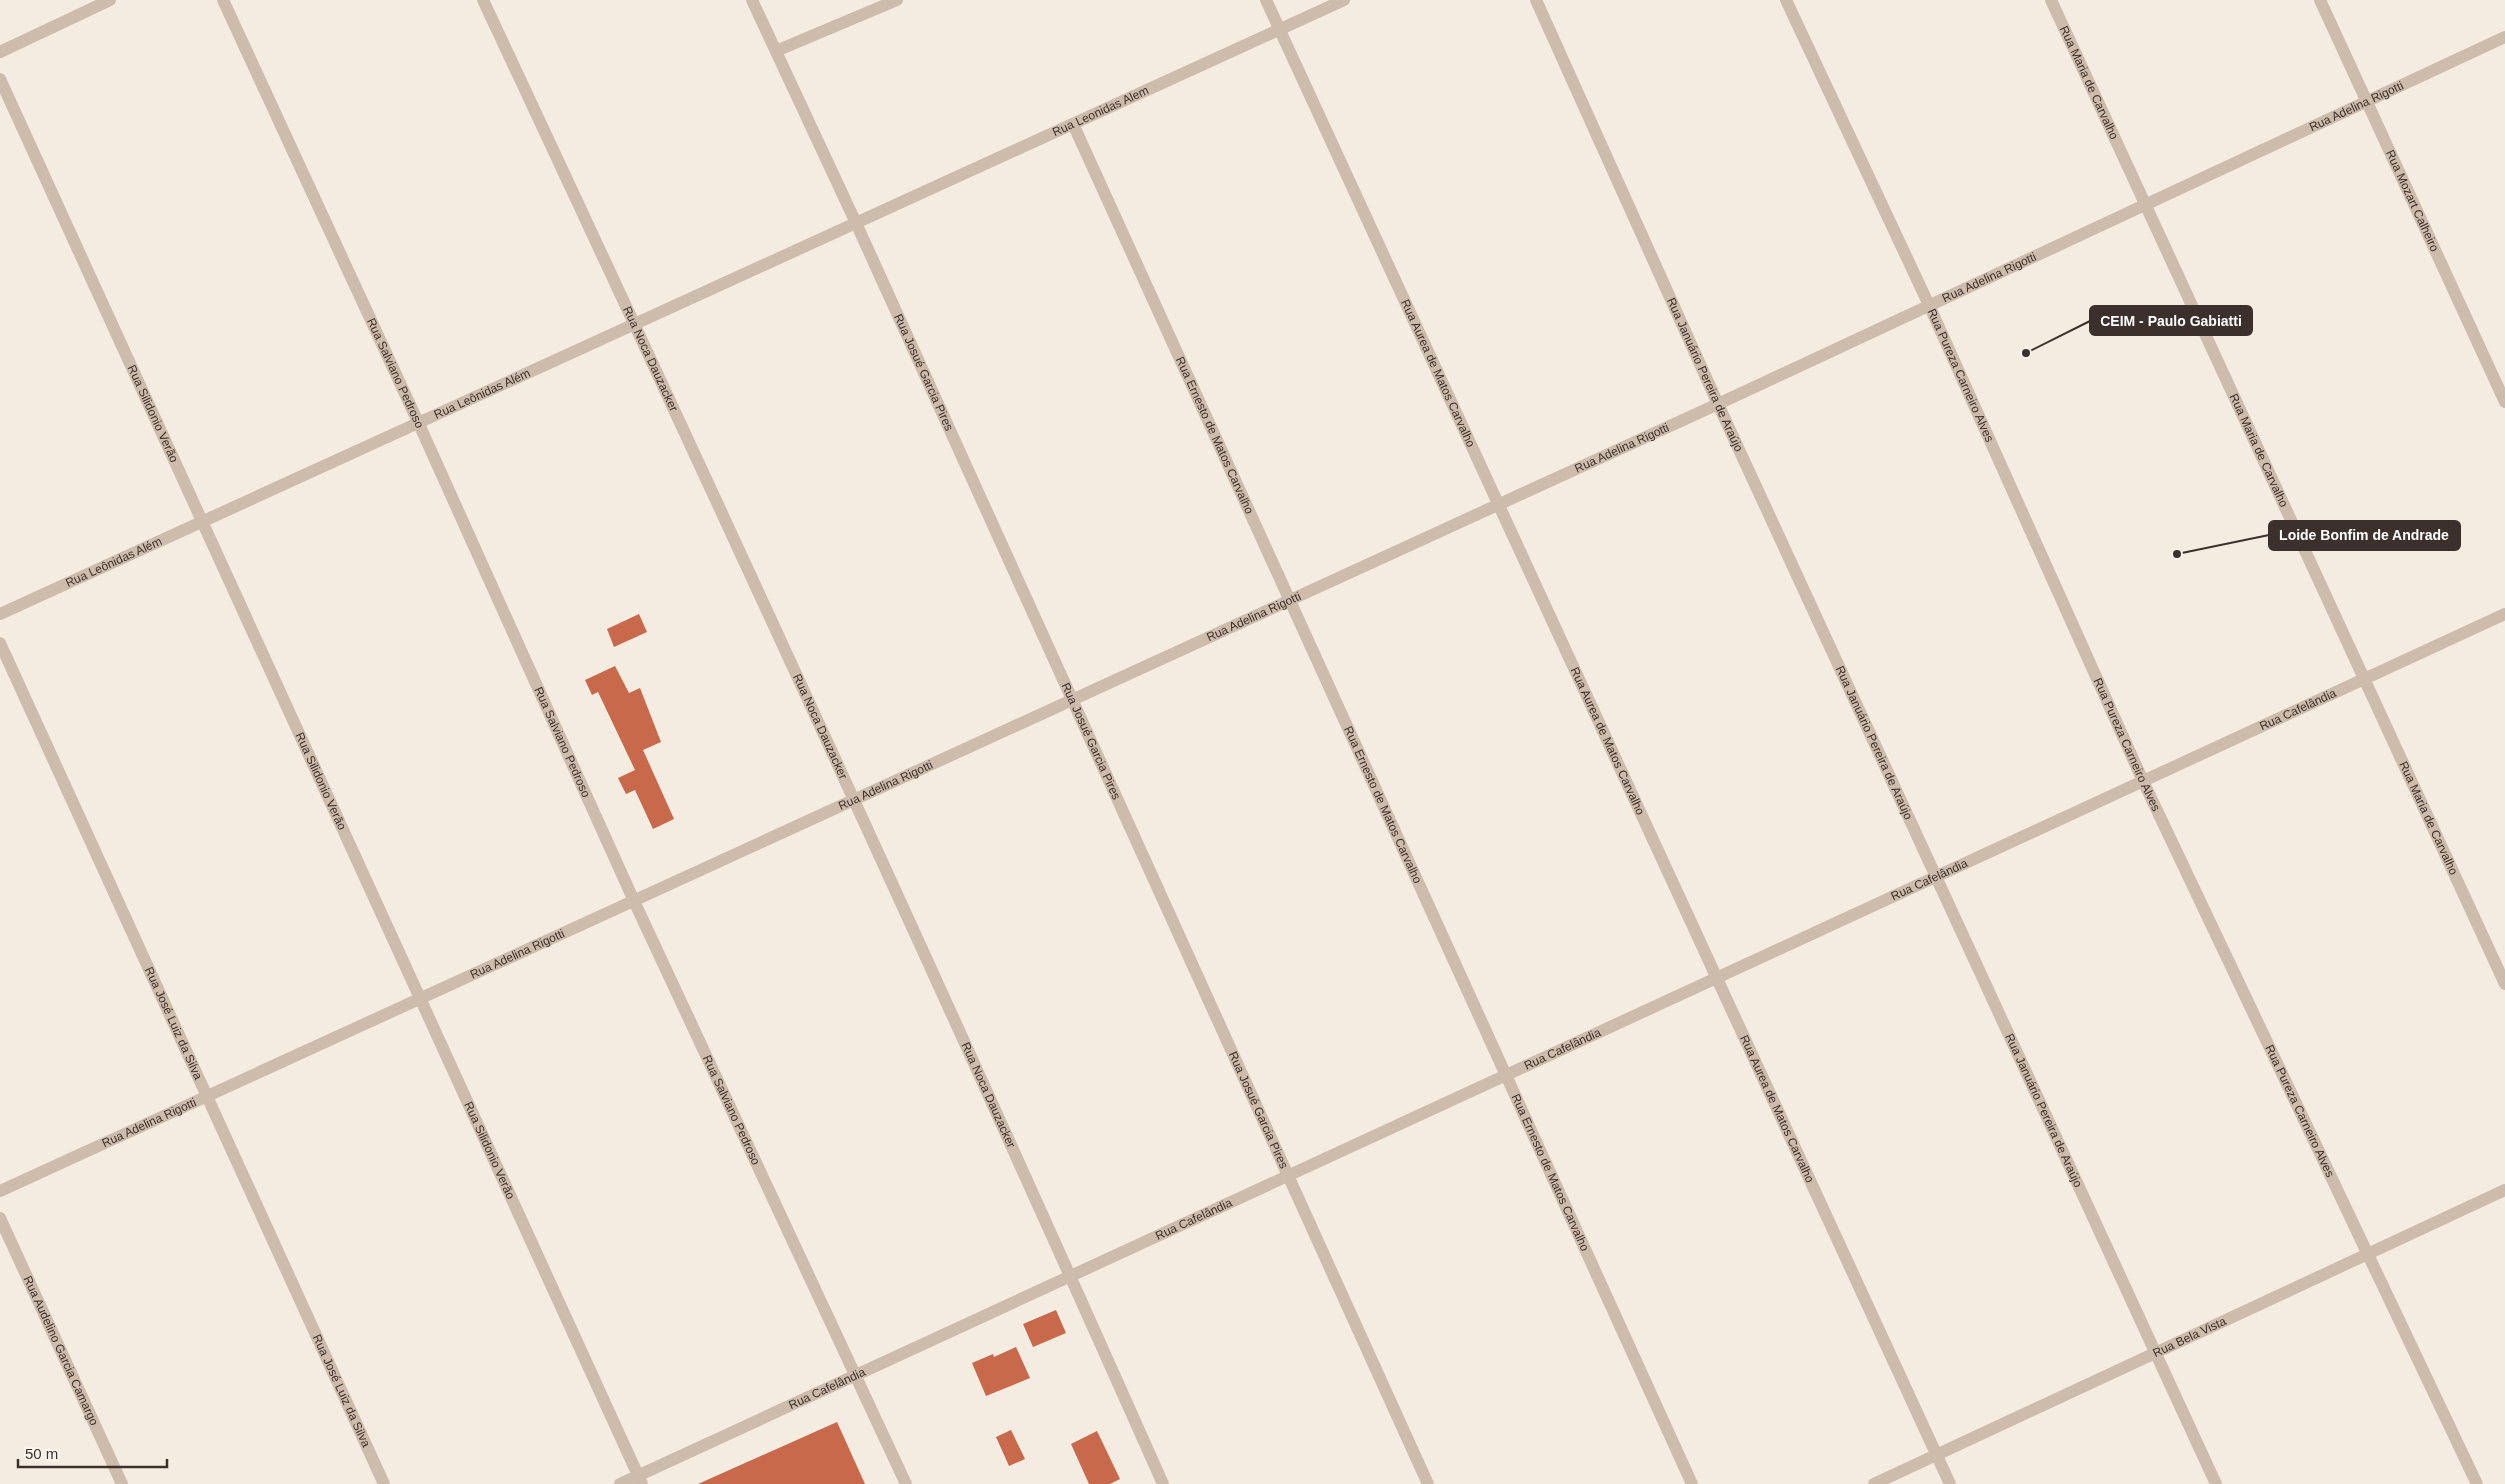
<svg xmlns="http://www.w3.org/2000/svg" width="2505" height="1484" viewBox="0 0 2505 1484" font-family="Helvetica,sans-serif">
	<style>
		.building { fill: #c8694b }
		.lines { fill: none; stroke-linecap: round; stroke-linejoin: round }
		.minor { stroke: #cdbbac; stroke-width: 12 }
		.labels { text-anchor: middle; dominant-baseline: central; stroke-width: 5; stroke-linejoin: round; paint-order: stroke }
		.street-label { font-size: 12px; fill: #3b302b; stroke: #fbf5ee }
		.leader { fill: none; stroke: #3b302b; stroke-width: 2 }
		.callout-dot { fill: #3b302b; stroke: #fbf5ee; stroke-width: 2 }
		.callout { fill: #3b302b; stroke: #3b302b; stroke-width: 2 }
		.callout-label { font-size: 14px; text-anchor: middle; font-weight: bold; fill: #fff }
	</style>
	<rect width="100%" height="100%" fill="#f4ebe1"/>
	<!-- building -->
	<path class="building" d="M 639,614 L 647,632 L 614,647 L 607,629 Z
		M 615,666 L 629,693 L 640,688 L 661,742 L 643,750 L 674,819 L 653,829 L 635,790 L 626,794 L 618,778 L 635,770 L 598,692 L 592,695 L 585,680 Z
		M 1056,1310 L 1066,1333 L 1033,1347 L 1023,1324 Z
		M 1016,1347 L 1030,1378 L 986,1396 L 972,1363 L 993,1354 L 994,1357 Z
		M 837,1422 L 865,1484 L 698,1484 Z
		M 1011,1430 L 1025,1459 L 1009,1466 L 996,1437 Z
		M 1097,1431 L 1120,1479 L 1110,1484 L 1089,1484 L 1071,1444 Z"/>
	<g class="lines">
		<!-- minor -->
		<g class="minor">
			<path id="s1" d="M 223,0 L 418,422 L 634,901 L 906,1484"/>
			<path id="s2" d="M 483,0 C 714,493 942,987 1163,1484"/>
			<path id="s3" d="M 752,0 L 856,223 L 1428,1484"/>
			<path id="s4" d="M 1266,0 L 1950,1484"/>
			<path id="s5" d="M 1536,0 L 1718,404 L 2216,1484"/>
			<path id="s6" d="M 1786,0 L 1929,305 L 2143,781 L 2477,1484"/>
			<path id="s7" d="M 2051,0 L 2505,984"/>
			<path id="s8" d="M 2320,0 L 2505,402"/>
			<path d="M 776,51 L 897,0"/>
			<path d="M 0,52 L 110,0"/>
			<path id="s9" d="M 0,79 L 642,1484"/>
			<path id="s10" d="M 1073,124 L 1692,1484"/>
			<path id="s11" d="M 0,614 L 1344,0"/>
			<path id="s12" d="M 0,643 L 384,1484"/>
			<path id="s13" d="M 0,1191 L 1718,404 L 2505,37"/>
			<path id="s14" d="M 0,1218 L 122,1484"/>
			<path id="s15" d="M 620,1484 L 2505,614"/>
			<path id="s16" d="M 1874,1484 L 2505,1190"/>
		</g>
	</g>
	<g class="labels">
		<!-- street labels -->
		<g class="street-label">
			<text stroke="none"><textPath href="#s7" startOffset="91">Rua Maria de Carvalho</textPath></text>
			<text stroke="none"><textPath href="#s13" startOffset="2594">Rua Adelina Rigotti</textPath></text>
			<text stroke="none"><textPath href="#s11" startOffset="1210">Rua Leonidas Alem</textPath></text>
			<text stroke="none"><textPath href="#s8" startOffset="221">Rua Mozart Calheiro</textPath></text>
			<text stroke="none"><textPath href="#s13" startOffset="2189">Rua Adelina Rigotti</textPath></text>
			<text stroke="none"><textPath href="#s2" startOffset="396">Rua Noca Dauzacker</textPath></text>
			<text stroke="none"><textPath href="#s3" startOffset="410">Rua Josué Garcia Pires</textPath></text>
			<text stroke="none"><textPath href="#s1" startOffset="411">Rua Salviano Pedroso</textPath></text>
			<text stroke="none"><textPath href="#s4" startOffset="411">Rua Aurea de Matos Carvalho</textPath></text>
			<text stroke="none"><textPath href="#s5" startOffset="411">Rua Januário Pereira de Araújo</textPath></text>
			<text stroke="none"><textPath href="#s6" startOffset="414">Rua Pureza Carneiro Alves</textPath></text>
			<text stroke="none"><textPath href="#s11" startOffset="530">Rua Leônidas Além</textPath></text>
			<text stroke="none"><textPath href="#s9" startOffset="368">Rua Silidonio Verão</textPath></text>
			<text stroke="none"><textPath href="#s10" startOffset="342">Rua Ernesto de Matos Carvalho</textPath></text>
			<text stroke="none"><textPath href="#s13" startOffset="1784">Rua Adelina Rigotti</textPath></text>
			<text stroke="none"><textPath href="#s7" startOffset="496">Rua Maria de Carvalho</textPath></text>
			<text stroke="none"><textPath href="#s11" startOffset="125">Rua Leônidas Além</textPath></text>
			<text stroke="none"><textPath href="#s13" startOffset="1379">Rua Adelina Rigotti</textPath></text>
			<text stroke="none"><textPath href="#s15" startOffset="1848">Rua Cafelândia</textPath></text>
			<text stroke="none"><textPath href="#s2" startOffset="801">Rua Noca Dauzacker</textPath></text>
			<text stroke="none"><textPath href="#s3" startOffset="815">Rua Josué Garcia Pires</textPath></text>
			<text stroke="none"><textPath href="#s4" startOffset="816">Rua Aurea de Matos Carvalho</textPath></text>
			<text stroke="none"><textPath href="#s5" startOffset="816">Rua Januário Pereira de Araújo</textPath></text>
			<text stroke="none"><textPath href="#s1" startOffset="816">Rua Salviano Pedroso</textPath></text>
			<text stroke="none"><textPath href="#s6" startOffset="819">Rua Pureza Carneiro Alves</textPath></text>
			<text stroke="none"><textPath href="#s9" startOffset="772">Rua Silidonio Verão</textPath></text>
			<text stroke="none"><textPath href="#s13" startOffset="974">Rua Adelina Rigotti</textPath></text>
			<text stroke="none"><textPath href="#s10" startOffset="748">Rua Ernesto de Matos Carvalho</textPath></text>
			<text stroke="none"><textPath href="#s7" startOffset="901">Rua Maria de Carvalho</textPath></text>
			<text stroke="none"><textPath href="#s15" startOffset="1442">Rua Cafelândia</textPath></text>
			<text stroke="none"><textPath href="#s13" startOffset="569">Rua Adelina Rigotti</textPath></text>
			<text stroke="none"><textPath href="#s12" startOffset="418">Rua José Luiz da Silva</textPath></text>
			<text stroke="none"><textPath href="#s15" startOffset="1038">Rua Cafelândia</textPath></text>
			<text stroke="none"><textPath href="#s2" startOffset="1206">Rua Noca Dauzacker</textPath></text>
			<text stroke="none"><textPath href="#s1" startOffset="1221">Rua Salviano Pedroso</textPath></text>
			<text stroke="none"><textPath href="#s3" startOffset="1220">Rua Josué Garcia Pires</textPath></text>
			<text stroke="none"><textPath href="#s4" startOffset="1221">Rua Aurea de Matos Carvalho</textPath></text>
			<text stroke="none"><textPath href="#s6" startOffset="1224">Rua Pureza Carneiro Alves</textPath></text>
			<text stroke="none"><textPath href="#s5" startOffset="1221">Rua Januário Pereira de Araújo</textPath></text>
			<text stroke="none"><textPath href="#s13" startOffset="164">Rua Adelina Rigotti</textPath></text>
			<text stroke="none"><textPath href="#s9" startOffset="1178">Rua Silidonio Verão</textPath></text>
			<text stroke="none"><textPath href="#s10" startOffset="1152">Rua Ernesto de Matos Carvalho</textPath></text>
			<text stroke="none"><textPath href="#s15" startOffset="632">Rua Cafelândia</textPath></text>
			<text stroke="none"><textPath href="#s16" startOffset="348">Rua Bela Vista</textPath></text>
			<text stroke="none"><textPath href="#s14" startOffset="146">Rua Audelino Garcia Camargo</textPath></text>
			<text stroke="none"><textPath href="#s15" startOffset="228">Rua Cafelândia</textPath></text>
			<text stroke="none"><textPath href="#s12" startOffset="822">Rua José Luiz da Silva</textPath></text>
		</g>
	</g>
	<!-- callouts -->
	<path class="leader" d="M2026 353L2090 321M2177 554L2269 535"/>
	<g class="callout-dot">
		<circle cx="2026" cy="353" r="5"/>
		<circle cx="2177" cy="554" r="5"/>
	</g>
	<g class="callout">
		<rect x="2090" y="306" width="162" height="29" rx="5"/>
		<rect x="2269" y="521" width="191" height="29" rx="5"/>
	</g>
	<g class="callout-label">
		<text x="2171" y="326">CEIM - Paulo Gabiatti</text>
		<text x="2364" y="540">Loide Bonfim de Andrade</text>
	</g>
	<!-- scale -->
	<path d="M18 1459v8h149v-8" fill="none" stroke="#3b302b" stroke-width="2.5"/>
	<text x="25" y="1459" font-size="15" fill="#3b302b" stroke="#fbf5ee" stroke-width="4" paint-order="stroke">50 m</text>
</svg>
